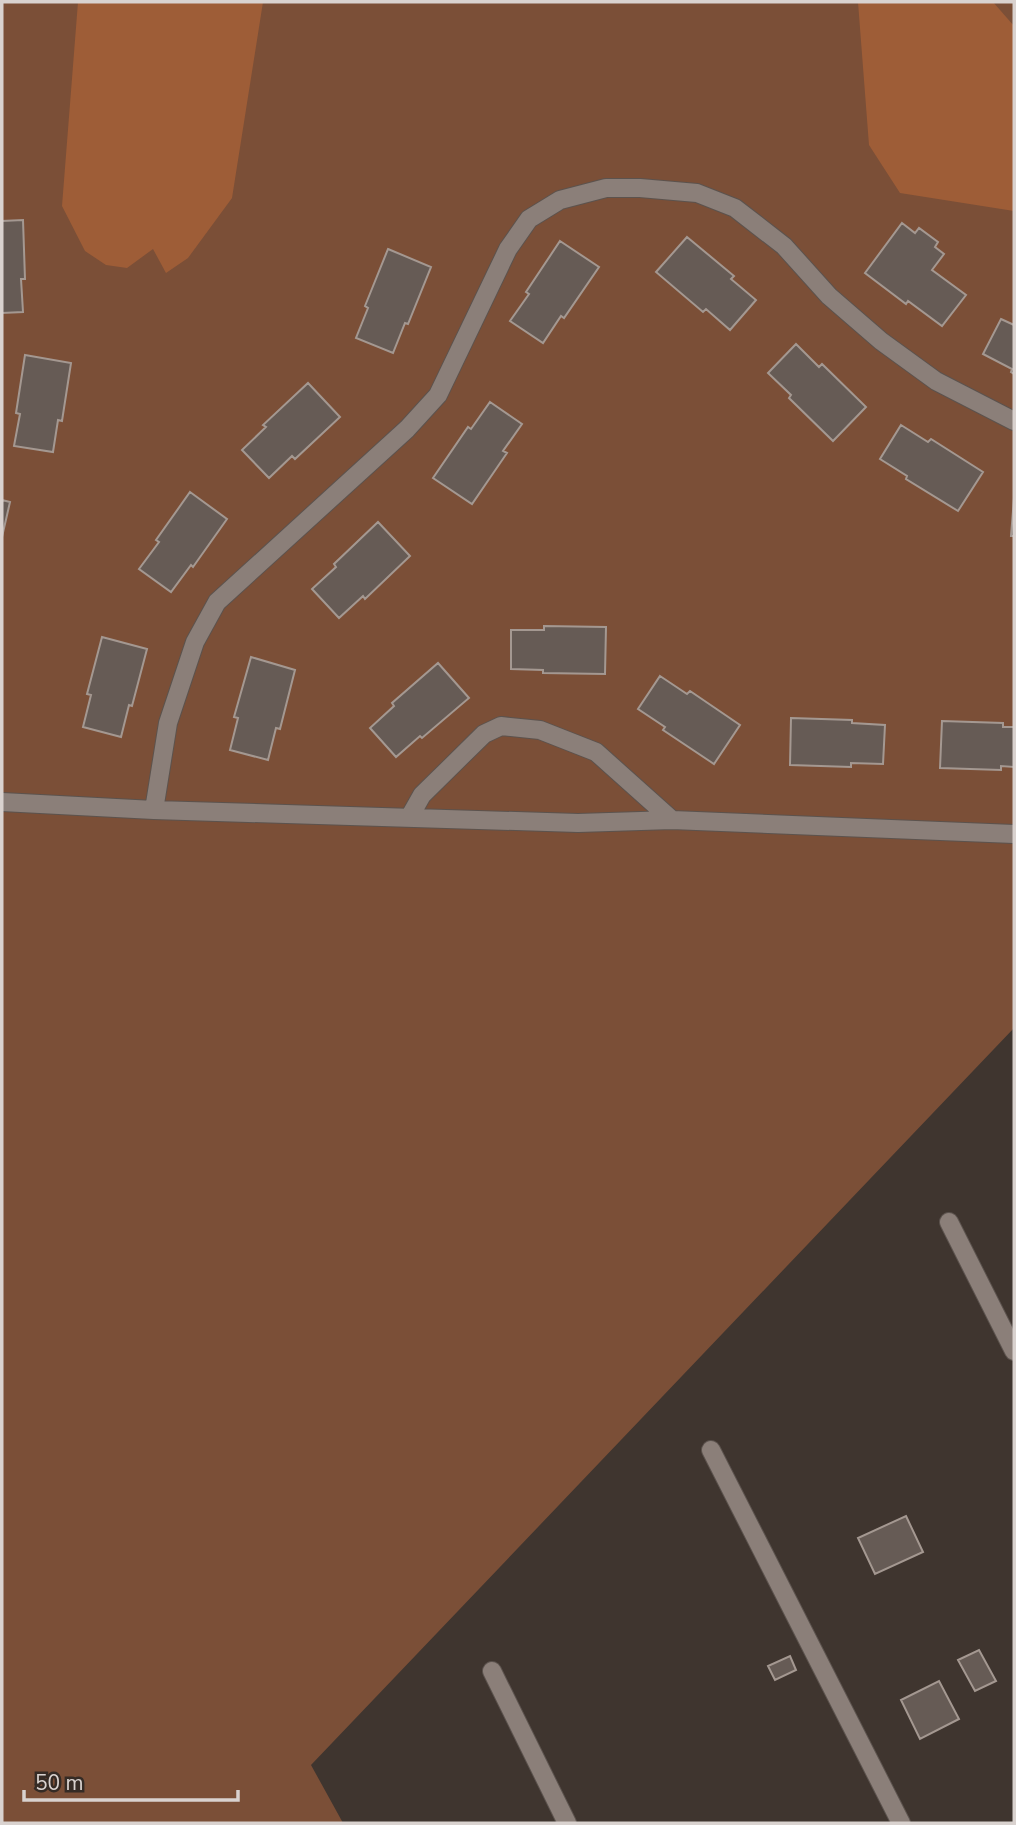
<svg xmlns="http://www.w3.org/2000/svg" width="1016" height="1825" viewBox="0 0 1016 1825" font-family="'Nunito Sans',sans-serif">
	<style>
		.green { fill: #7b4f37 }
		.water { fill: #9e5d37 }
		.building { fill: #665b55; stroke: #a49891; stroke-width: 2 }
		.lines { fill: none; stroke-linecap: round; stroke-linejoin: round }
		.minor-casing { stroke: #5c534e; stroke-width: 20 }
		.minor { stroke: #8b7f79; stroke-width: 18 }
	</style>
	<rect width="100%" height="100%" fill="#3f352f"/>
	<!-- green -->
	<path class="green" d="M 2,2 L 1014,2 L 1014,1028 L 311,1765 L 343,1823 L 2,1823 Z"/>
	<!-- water -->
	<path class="water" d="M 78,2 L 263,2 L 232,198 L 188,258 L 166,273 L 153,249 L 127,268 L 106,265 L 85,251 L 62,206 Z
		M 858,2 L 993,2 L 1014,26 L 1014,211 L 900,193 L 869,145 Z"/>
	<!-- building -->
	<path class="building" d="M 23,220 L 25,279 L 21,279 L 23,312 L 2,313 L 2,221 Z
		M 902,223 L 915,233 L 919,228 L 938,242 L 935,247 L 944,254 L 932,270 L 966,295 L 942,326 L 908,301 L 906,304 L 865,273 Z
		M 687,237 L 734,276 L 731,279 L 756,300 L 730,330 L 706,309 L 703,312 L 656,272 Z
		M 560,241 L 599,267 L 564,318 L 561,316 L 543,343 L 510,321 L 529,294 L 526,292 Z
		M 388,249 L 431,267 L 408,324 L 405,323 L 393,353 L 356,338 L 368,308 L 365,306 Z
		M 1001,319 L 1014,325 L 1014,374 L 1011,372 L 1012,369 L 983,354 Z
		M 796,344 L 819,367 L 822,364 L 866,407 L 833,441 L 789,398 L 791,395 L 768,373 Z
		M 25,355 L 71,363 L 62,421 L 58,420 L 53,452 L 14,446 L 20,414 L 16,413 Z
		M 308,383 L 340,417 L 295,459 L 292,456 L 269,478 L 242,450 L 266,427 L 263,425 Z
		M 490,402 L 522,424 L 503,451 L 507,453 L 472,504 L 433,478 L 468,427 L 471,429 Z
		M 901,425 L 928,442 L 931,439 L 983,472 L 958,511 L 906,479 L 907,476 L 880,459 Z
		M 190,492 L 227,519 L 193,567 L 191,565 L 171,592 L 139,569 L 159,542 L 156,540 Z
		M 1014,498 L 1014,536 L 1011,536 Z
		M 2,500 L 10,502 L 2,537 Z
		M 378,522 L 410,556 L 365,599 L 363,596 L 339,618 L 312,589 L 336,567 L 334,564 Z
		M 544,626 L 606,627 L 605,674 L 543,673 L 543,670 L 511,669 L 511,630 L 544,630 Z
		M 102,637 L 147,649 L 132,706 L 129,705 L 121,737 L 83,727 L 91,695 L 87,694 Z
		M 251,657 L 295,670 L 280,729 L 276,728 L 268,760 L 230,750 L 238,718 L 234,717 Z
		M 438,663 L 469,698 L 422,738 L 420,736 L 396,757 L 370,728 L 394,706 L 392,703 Z
		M 660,676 L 687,694 L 690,691 L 740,725 L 714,764 L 663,730 L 665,727 L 638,709 Z
		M 791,718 L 852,720 L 852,723 L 885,725 L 883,764 L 851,763 L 851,767 L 790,765 Z
		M 942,721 L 1003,723 L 1003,727 L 1014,727 L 1014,767 L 1001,766 L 1001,770 L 940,768 Z
		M 906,1516 L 923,1552 L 875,1574 L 858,1538 Z
		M 979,1650 L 996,1681 L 975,1691 L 958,1660 Z
		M 790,1656 L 796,1670 L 775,1680 L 768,1666 Z
		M 939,1681 L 959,1719 L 920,1739 L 901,1700 Z"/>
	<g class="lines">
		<!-- minor casing -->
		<g class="minor-casing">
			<path id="minor" d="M 2,802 L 154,810 L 578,823 L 672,820 L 1014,834
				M 154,810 L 168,723 L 195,642 L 217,602 L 407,429 L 438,395 L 508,249 L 529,219 L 560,200 L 606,188 L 640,188 L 697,193 L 735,208 L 784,246 L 829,296 L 881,341 L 936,381 L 1014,421
				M 409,818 L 422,795 L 484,734 L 501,726 L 540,730 L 596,752 L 672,820
				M 949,1222 L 1014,1351
				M 711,1450 L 901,1823
				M 492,1671 L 567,1823"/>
		</g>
		<!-- minor -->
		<use href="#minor" class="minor"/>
	</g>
	<!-- border -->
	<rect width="1016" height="1825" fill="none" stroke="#d9d2cf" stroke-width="7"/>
	<!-- scale -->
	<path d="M24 1790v10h214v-10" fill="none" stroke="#d9d2cf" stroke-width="3.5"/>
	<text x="35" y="1790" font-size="21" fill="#d9d2cf" stroke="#352b25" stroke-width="5" paint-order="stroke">50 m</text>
</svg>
